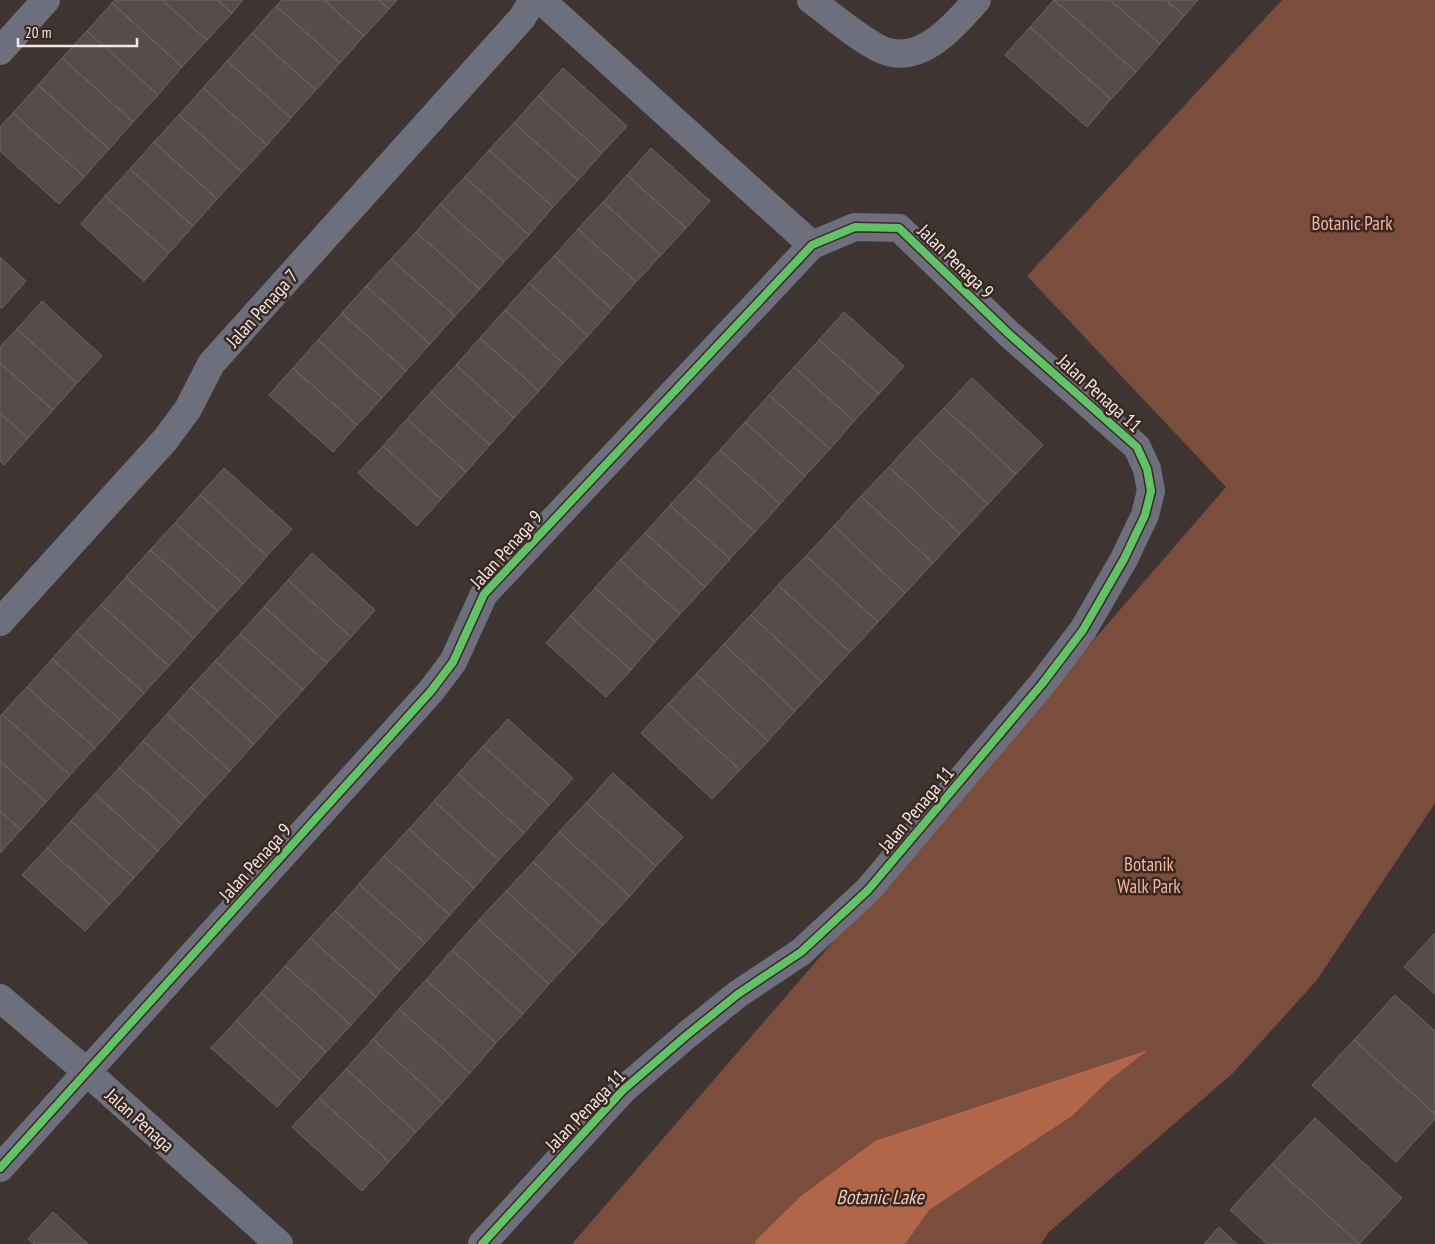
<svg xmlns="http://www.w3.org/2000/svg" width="1435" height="1244" viewBox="0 0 1435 1244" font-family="'PT Sans Narrow',sans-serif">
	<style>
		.green { fill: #7a4d3d }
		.water { fill: #b26649 }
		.building { fill: #544d4a; stroke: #6e6663 }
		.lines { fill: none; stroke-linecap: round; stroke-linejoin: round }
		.street { stroke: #6d707c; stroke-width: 28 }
		.cycleway-casing { stroke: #392822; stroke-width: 11 }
		.cycleway { stroke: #61c268; stroke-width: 8 }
		.labels { text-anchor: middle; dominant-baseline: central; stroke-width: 5; stroke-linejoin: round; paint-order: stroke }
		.park-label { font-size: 19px; fill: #f7b39a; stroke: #392822 }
		.street-label { font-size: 19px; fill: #f2e7e2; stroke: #392822 }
		.water-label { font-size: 20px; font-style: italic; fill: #f5c7b6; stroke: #392822 }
	</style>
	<rect width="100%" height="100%" fill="#3e3532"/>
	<!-- green -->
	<path class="green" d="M 1282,0 L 1435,0 L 1435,803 L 1316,981 L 1233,1073 L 1049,1232 L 1041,1244 L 572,1244 L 1226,487 L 1027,276 Z"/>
	<!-- water -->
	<path class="water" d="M 1148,1050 L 1107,1082 L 1072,1116 L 929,1210 L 905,1244 L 755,1244 L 756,1240 L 801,1196 L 875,1141 Z"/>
	<!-- building -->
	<path class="building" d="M 115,0 L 162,0 L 207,40 L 182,67 L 112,3 Z
		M 162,0 L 217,0 L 232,13 L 207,40 Z
		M 217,0 L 243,0 L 232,13 Z
		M 282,0 L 324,0 L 364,36 L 340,63 L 276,6 Z
		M 324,0 L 379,0 L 389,9 L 364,36 Z
		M 379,0 L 397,0 L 389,9 Z
		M 1054,0 L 1110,0 L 1160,44 L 1136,72 Z
		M 1054,0 L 1136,72 L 1111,99 L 1030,27 Z
		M 1110,0 L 1166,0 L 1184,16 L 1160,44 Z
		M 1166,0 L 1198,0 L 1184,16 Z
		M 112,3 L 182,67 L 158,95 L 87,31 Z
		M 276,6 L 340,63 L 316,90 L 252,33 Z
		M 1030,27 L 1111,99 L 1087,127 L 1005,55 Z
		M 87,31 L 158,95 L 133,122 L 62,58 Z
		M 252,33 L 316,90 L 291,118 L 227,61 Z
		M 62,58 L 133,122 L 109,149 L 38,85 Z
		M 227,61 L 291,118 L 267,145 L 203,88 Z
		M 563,68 L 627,126 L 602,153 L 538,96 Z
		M 38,85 L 109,149 L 84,177 L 13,113 Z
		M 203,88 L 267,145 L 242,172 L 179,115 Z
		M 538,96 L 602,153 L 578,180 L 514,123 Z
		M 13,113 L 84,177 L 59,204 L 0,151 L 0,127 Z
		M 179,115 L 242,172 L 217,199 L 154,142 Z
		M 514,123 L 578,180 L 553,207 L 489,150 Z
		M 154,142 L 217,199 L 193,226 L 130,169 Z
		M 651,148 L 710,201 L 686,228 L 627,175 Z
		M 489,150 L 553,207 L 529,235 L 465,177 Z
		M 130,169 L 193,226 L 169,253 L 105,196 Z
		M 627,175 L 686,228 L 661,255 L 603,202 Z
		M 465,177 L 529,235 L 504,262 L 440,204 Z
		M 105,196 L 169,253 L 144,281 L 81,224 Z
		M 603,202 L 661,255 L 636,282 L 578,229 Z
		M 440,204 L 504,262 L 480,289 L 416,232 Z
		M 578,229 L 636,282 L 612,309 L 554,256 Z
		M 416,232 L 480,289 L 455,316 L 391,259 Z
		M 554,256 L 612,309 L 588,336 L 529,283 Z
		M 0,257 L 26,281 L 2,308 L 0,307 Z
		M 391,259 L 455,316 L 430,344 L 366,286 Z
		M 529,283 L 588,336 L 563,363 L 505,310 Z
		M 366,286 L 430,344 L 406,371 L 342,313 Z
		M 42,301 L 102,356 L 77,383 L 17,329 Z
		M 505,310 L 563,363 L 539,391 L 480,338 Z
		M 844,312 L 904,366 L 879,394 L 819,340 Z
		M 342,313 L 406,371 L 382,398 L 318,340 Z
		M 17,329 L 77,383 L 53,410 L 0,363 L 0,347 Z
		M 480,338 L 539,391 L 514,418 L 456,365 Z
		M 318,340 L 382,398 L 357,425 L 293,368 Z
		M 819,340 L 879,394 L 854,421 L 794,367 Z
		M 0,363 L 53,410 L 28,438 L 0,413 Z
		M 456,365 L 514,418 L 490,445 L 431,392 Z
		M 794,367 L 854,421 L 830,449 L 769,395 Z
		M 293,368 L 357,425 L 333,452 L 269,395 Z
		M 972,378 L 1043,445 L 1016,474 L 944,408 Z
		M 431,392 L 490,445 L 466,472 L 407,419 Z
		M 769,395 L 830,449 L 805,476 L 745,422 Z
		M 944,408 L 1016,474 L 988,504 L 916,437 Z
		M 0,413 L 28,438 L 4,465 L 0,461 Z
		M 407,419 L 466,472 L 441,499 L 383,446 Z
		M 745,422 L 805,476 L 780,504 L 720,450 Z
		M 916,437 L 988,504 L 960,534 L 889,467 Z
		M 383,446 L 441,499 L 417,526 L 358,473 Z
		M 720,450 L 780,504 L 755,532 L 695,478 Z
		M 889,467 L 960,534 L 933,563 L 861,496 Z
		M 224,468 L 292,529 L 267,556 L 200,495 Z
		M 695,478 L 755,532 L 730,559 L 670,505 Z
		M 200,495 L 267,556 L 243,584 L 175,523 Z
		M 861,496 L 933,563 L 905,593 L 834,526 Z
		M 670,505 L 730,559 L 705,587 L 645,533 Z
		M 175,523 L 243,584 L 218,611 L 150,550 Z
		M 834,526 L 905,593 L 878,622 L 806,556 Z
		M 645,533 L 705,587 L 680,614 L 620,560 Z
		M 150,550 L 218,611 L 194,638 L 126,577 Z
		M 312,553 L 375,610 L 351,637 L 288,580 Z
		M 806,556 L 878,622 L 850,652 L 778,585 Z
		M 620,560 L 680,614 L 655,642 L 595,588 Z
		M 126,577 L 194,638 L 169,666 L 101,605 Z
		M 288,580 L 351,637 L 327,663 L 264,607 Z
		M 778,585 L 850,652 L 822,682 L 751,615 Z
		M 595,588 L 655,642 L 631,670 L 570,616 Z
		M 101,605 L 169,666 L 144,693 L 76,632 Z
		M 264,607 L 327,663 L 303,690 L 240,634 Z
		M 751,615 L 822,682 L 795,711 L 724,644 Z
		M 570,616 L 631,670 L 606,697 L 546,643 Z
		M 76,632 L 144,693 L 120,720 L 52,659 Z
		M 240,634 L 303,690 L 278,717 L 215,661 Z
		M 724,644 L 795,711 L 768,741 L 696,674 Z
		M 52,659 L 120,720 L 95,748 L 27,687 Z
		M 215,661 L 278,717 L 254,744 L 191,687 Z
		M 696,674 L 768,741 L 740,770 L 668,704 Z
		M 27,687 L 95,748 L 70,775 L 2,714 Z
		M 191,687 L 254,744 L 230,771 L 167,714 Z
		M 668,704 L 740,770 L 712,799 L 641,733 Z
		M 2,714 L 70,775 L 46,802 L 0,761 L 0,717 Z
		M 167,714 L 230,771 L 206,797 L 143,741 Z
		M 508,719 L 573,778 L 549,805 L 483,746 Z
		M 143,741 L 206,797 L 182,824 L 119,768 Z
		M 483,746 L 549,805 L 524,833 L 458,774 Z
		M 0,761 L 46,802 L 21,830 L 0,811 Z
		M 119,768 L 182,824 L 158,851 L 95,794 Z
		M 613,773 L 683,837 L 656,866 L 586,803 Z
		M 458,774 L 524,833 L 499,860 L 434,801 Z
		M 95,794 L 158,851 L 134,878 L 71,821 Z
		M 434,801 L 499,860 L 474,888 L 409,829 Z
		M 586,803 L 656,866 L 630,896 L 559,832 Z
		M 0,811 L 21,830 L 0,853 Z
		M 71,821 L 134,878 L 110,904 L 47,848 Z
		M 409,829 L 474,888 L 450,915 L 384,856 Z
		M 559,832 L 630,896 L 603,925 L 533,862 Z
		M 47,848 L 110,904 L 85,931 L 22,875 Z
		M 384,856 L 450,915 L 425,943 L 359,884 Z
		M 533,862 L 603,925 L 576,955 L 506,891 Z
		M 359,884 L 425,943 L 400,970 L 335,911 Z
		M 506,891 L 576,955 L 549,984 L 479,920 Z
		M 335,911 L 400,970 L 376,997 L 310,938 Z
		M 479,920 L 549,984 L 523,1014 L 452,950 Z
		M 1435,933 L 1435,994 L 1404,967 Z
		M 310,938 L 376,997 L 351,1025 L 285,966 Z
		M 452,950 L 523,1014 L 496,1043 L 426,980 Z
		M 285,966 L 351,1025 L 326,1052 L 261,993 Z
		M 426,980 L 496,1043 L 470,1073 L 399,1009 Z
		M 261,993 L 326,1052 L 301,1080 L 236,1021 Z
		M 1395,995 L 1435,1031 L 1435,1114 L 1354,1040 Z
		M 399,1009 L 470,1073 L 443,1103 L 373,1039 Z
		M 236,1021 L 301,1080 L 277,1107 L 211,1048 Z
		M 373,1039 L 443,1103 L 416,1132 L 346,1069 Z
		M 1354,1040 L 1435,1114 L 1435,1119 L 1396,1162 L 1312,1085 Z
		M 346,1069 L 416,1132 L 389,1162 L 319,1098 Z
		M 319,1098 L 389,1162 L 362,1191 L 292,1127 Z
		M 1315,1118 L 1402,1198 L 1359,1244 L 1272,1164 Z
		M 1272,1164 L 1359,1244 L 1267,1244 L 1230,1210 Z
		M 53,1212 L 88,1244 L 34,1244 L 28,1239 Z
		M 1219,1227 L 1237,1244 L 1204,1244 Z"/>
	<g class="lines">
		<!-- street -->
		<path class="street" d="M 541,0 L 812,245
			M 811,0 C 829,13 868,47 888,52 C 924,62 956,24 977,0
			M 0,51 L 46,0
			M 0,622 L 165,440 L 188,409 L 211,364 L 522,18 L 533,0
			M 0,998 L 87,1072 L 279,1244
			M 0,1168 L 431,691 L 453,662 L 484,594 L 812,245 L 855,227 L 899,228 L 1009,334 L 1137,447 L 1147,469 L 1151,491 L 1145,515 L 1124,559 L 1083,630 L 1042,684 L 868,890 L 801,952 L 738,994 L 687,1035 L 623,1090 L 482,1244"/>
		<!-- cycleway casing -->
		<g class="cycleway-casing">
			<path id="cycleway" d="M 0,1168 L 431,691 L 453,662 L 484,594 L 812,245 L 855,227 L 899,228 L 1009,334 L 1137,447 L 1147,469 L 1151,491 L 1145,515 L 1124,559 L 1083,630 L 1042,684 L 868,890 L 801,952 L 738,994 L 687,1035 L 623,1090 L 482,1244"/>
		</g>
		<!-- cycleway -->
		<use href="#cycleway" class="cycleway"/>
	</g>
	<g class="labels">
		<!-- park labels -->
		<g class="park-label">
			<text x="1352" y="223">Botanic Park</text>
			<text x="1149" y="864">Botanik<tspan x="1149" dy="22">Walk Park</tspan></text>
		</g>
		<!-- street labels -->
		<g class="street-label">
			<text transform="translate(956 261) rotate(44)">Jalan Penaga 9</text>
			<text transform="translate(262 308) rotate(-48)">Jalan Penaga 7</text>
			<text transform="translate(1100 393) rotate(42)">Jalan Penaga 11</text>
			<text transform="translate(506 549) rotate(-48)">Jalan Penaga 9</text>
			<text transform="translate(916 809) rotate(-50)">Jalan Penaga 11</text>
			<text transform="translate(255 862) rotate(-48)">Jalan Penaga 9</text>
			<text transform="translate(585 1110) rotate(-46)">Jalan Penaga 11</text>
			<text transform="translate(140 1120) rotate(42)">Jalan Penaga</text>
		</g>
		<!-- water labels -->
		<g class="water-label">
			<text x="880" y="1197">Botanic Lake</text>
		</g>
	</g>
	<!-- scale -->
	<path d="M18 38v8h119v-8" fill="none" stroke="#f2e7e2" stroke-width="2.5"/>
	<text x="25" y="38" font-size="15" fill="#f2e7e2" stroke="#392822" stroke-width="4" paint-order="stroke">20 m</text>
</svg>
